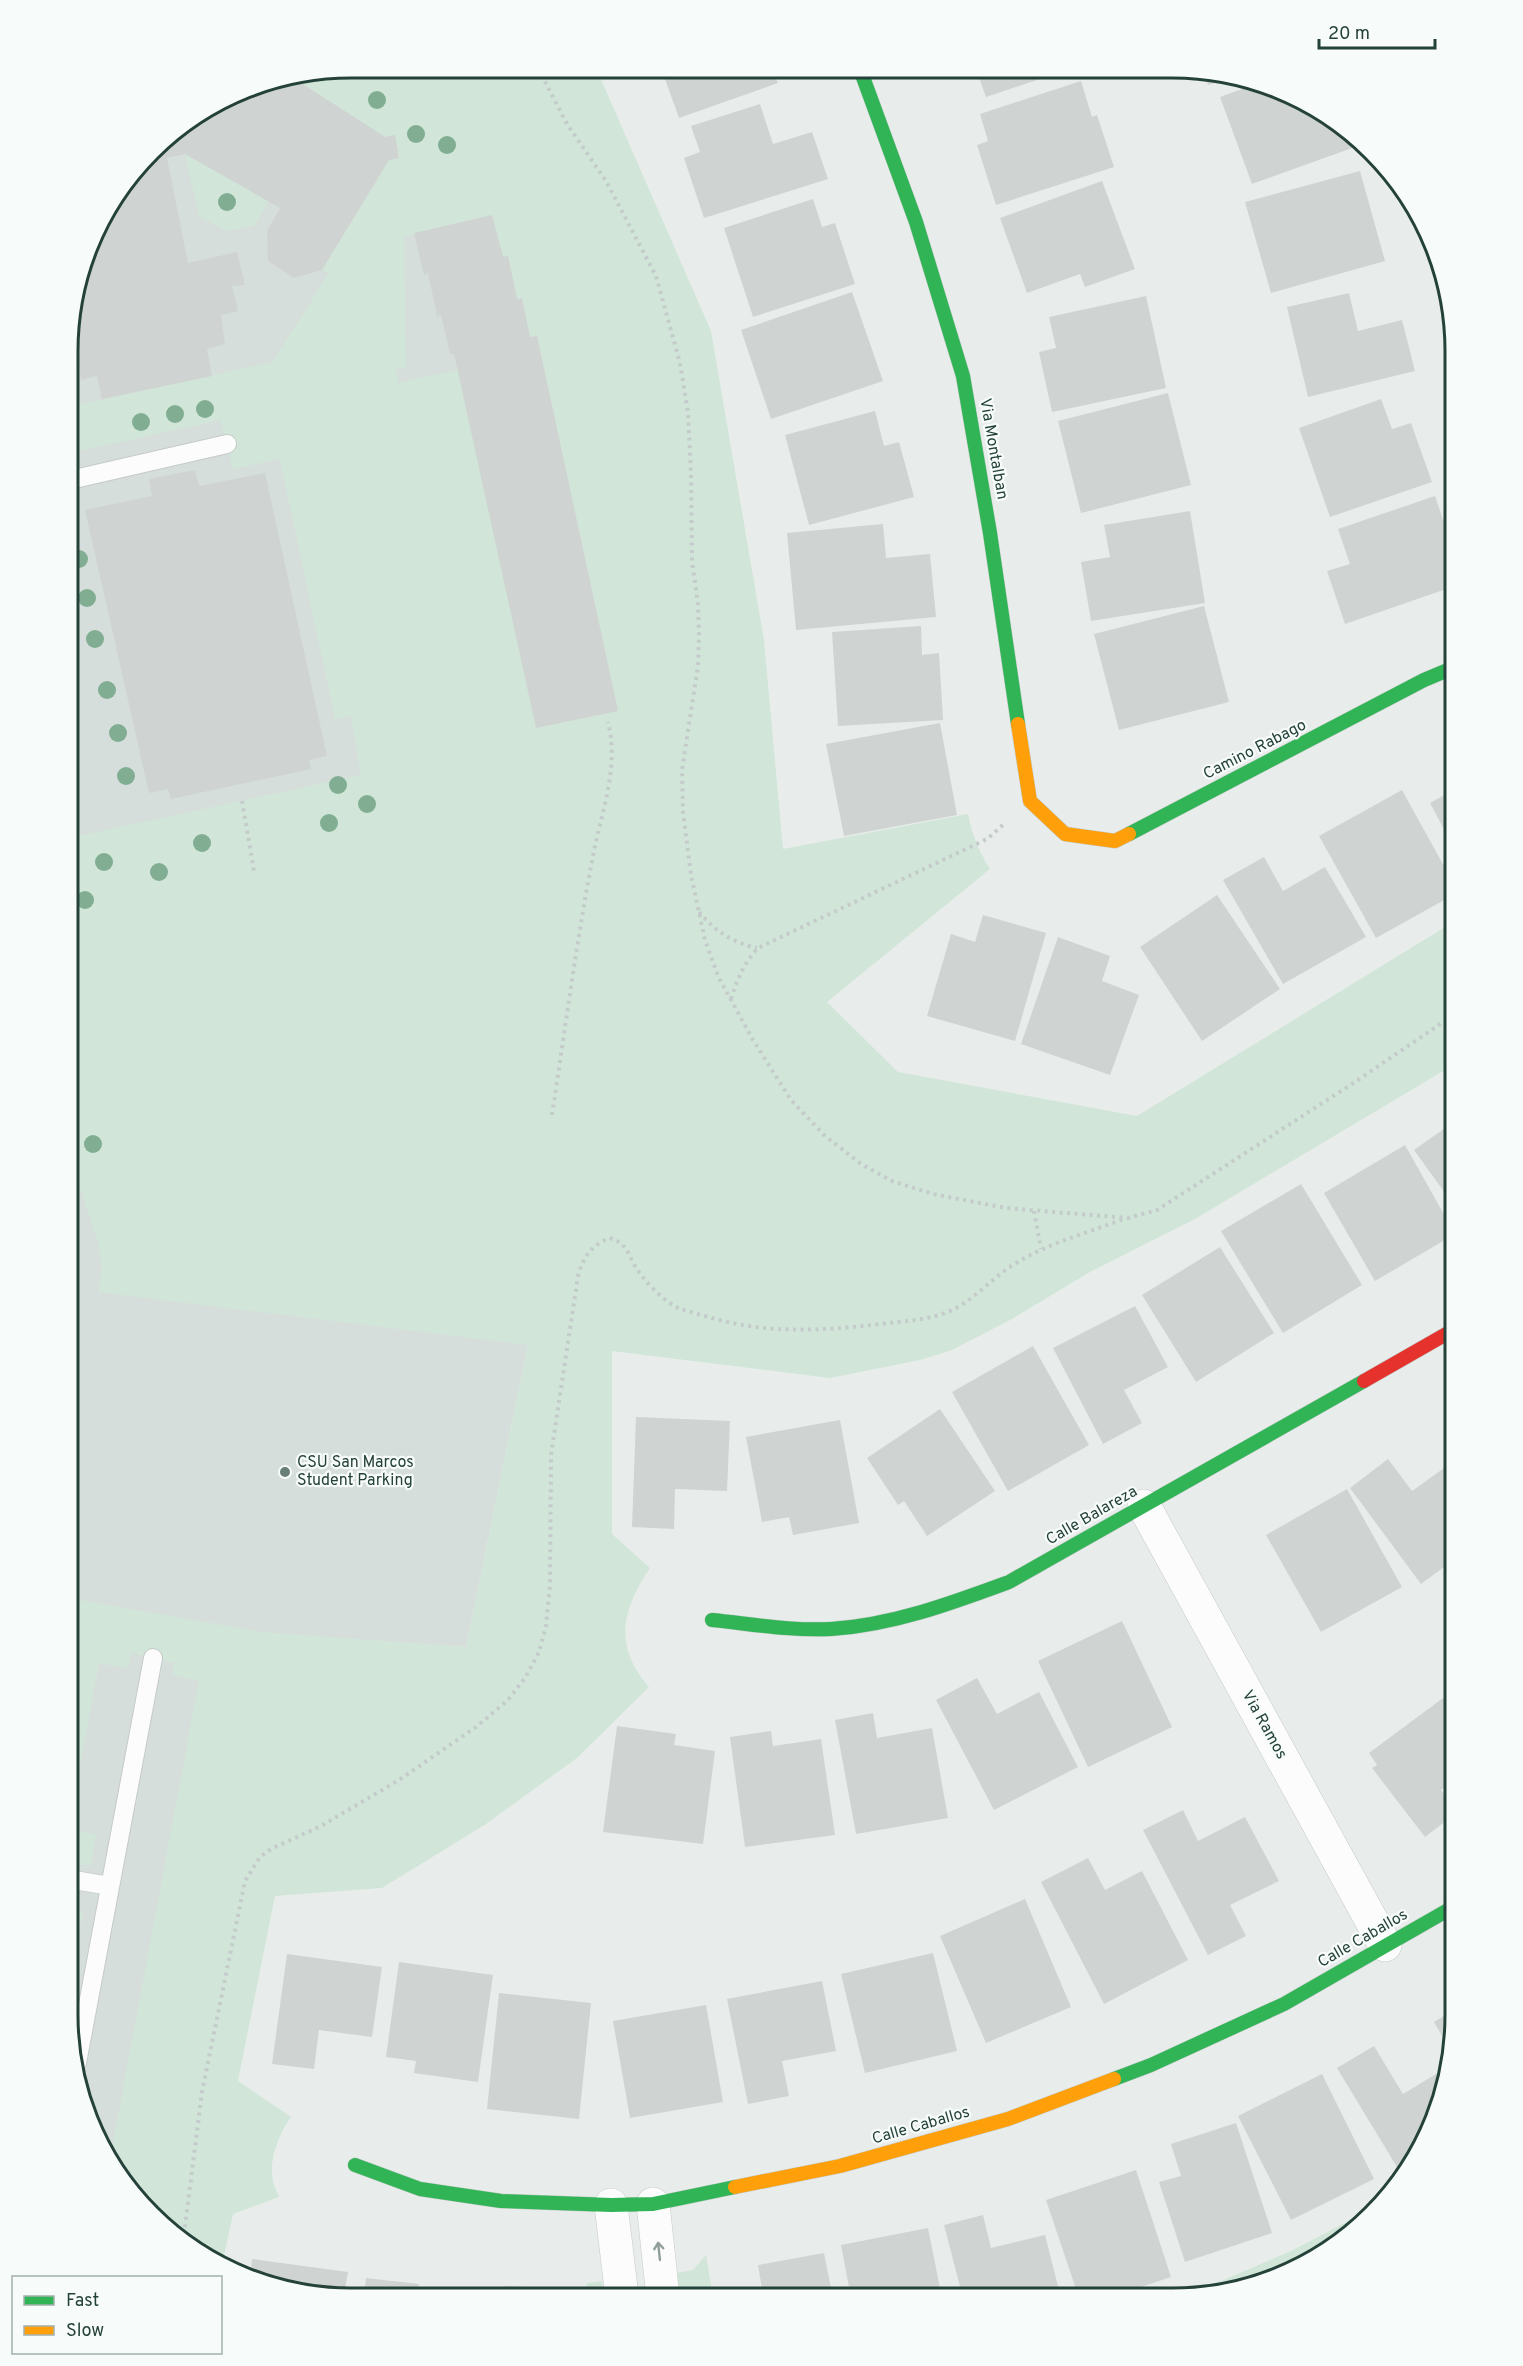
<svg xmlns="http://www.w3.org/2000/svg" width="1523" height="2366" viewBox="0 0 1523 2366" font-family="Overpass,sans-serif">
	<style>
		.built { fill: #d6dedb }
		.green { fill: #d1e6d8; fill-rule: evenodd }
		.building { fill: #cfd4d2 }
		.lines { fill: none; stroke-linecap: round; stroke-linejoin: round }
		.lane-casing { stroke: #c5cac8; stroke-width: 20 }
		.street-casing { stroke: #c5cac8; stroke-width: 34 }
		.fast-casing { stroke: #c3cbc8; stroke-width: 15 }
		.slow-casing { stroke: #c3cbc8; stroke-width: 15 }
		.jam-casing { stroke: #c3cbc8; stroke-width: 15 }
		.path { stroke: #c3ccca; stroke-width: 4; stroke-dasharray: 3 4.5; stroke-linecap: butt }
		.lane { stroke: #fcfcfc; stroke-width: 18 }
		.street { stroke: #fcfcfc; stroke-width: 33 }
		.fast { stroke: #30b455; stroke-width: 14 }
		.slow { stroke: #ff9f0a; stroke-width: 14 }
		.jam { stroke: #e5322d; stroke-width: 14 }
		.tree { fill: #81ae93 }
		.oneway { stroke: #909f9b }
		.poi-dot { fill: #697e78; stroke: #f7fbf9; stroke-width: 2 }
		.labels { text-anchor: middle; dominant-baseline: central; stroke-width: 4.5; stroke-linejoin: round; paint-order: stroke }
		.street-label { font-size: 16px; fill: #24423a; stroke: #f7fbf9 }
		.poi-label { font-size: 16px; fill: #24423a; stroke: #f7fbf9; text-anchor: start }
		.rim { fill: none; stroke: #24423a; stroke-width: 3 }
	</style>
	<rect width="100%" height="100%" fill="#e8edeb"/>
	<!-- built -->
	<path class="built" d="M 351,68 L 508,68 L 666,557 L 528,1345 L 466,1647 L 261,1633 L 126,2188 L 89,2124 L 68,2015 L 70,315 L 97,226 L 164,138 L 243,89 Z"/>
	<!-- green -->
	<path class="green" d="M 351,68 L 596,68 L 711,331 L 764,640 L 783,849 L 968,814 C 972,834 979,852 990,869 L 827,1002 L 898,1072 L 1137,1116 L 1455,921 L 1455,1064 L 1195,1219 L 1090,1272 L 1012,1319 L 952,1350 L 920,1360 L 830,1378 L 612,1351 L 612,1534 L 650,1568 C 622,1609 613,1646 649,1687 L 577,1758 L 486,1824 L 382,1888 L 275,1896 L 238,2081 L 291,2117 C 280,2132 271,2154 272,2173 C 272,2181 276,2190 279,2197 L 233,2214 L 222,2265 L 179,2240 L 126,2188 L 110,2159 L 199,1681 L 176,1676 L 173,1673 L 174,1663 L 131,1653 L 129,1665 L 125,1668 L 99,1663 L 68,1828 L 96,1835 L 91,1866 L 68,1863 L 68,1598 L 261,1632 L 466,1647 L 528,1345 L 98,1292 L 102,1268 L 99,1246 L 78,1181 L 69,1135 L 69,838 L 361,775 L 351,716 L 335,719 L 280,459 L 233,469 L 221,420 L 70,453 L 70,407 L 273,362 L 329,273 L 322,270 L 389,160 L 399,158 L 395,135 L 385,137 L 295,79 ZM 492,215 L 503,257 L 508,256 L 517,299 L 522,298 L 530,337 L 537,336 L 618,710 L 537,728 L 458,370 L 398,383 L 396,369 L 406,367 L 404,237 Z
		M 185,154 L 268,201 L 254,226 L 227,231 L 199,216 Z
		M 68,1905 L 75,1906 L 83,1914 L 79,1931 L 73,1938 L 68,1936 Z
		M 1379,2205 L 1345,2240 L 1281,2277 L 1186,2296 L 1291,2251 Z
		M 706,2255 L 713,2297 L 680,2297 L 677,2273 L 693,2270 Z
		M 602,2281 L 603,2297 L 586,2297 L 587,2283 Z"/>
	<!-- building -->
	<path class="building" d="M 661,68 L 772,69 L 778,83 L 679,118 Z
		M 976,69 L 1067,70 L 986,97 Z
		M 1203,70 L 1209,70 L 1233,77 L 1208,85 Z
		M 295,79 L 385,137 L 395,135 L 399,158 L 389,160 L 322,270 L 294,278 L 268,261 L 267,231 L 280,208 L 185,154 L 167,158 L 188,263 L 237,252 L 245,285 L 232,286 L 238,311 L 221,315 L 225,344 L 207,349 L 212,376 L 102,399 L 97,376 L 81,380 L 76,353 L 70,355 L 70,315 L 97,226 L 164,138 L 243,89 Z
		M 1081,81 L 1092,117 L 1097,115 L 1114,167 L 996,205 L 977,145 L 988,141 L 980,114 Z
		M 1259,83 L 1280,89 L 1344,126 L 1348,130 L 1355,147 L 1252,184 L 1220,97 Z
		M 760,104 L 773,144 L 812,132 L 828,179 L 704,218 L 684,158 L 700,152 L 691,126 Z
		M 1360,171 L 1385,261 L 1271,293 L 1245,202 Z
		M 1102,181 L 1135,269 L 1085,287 L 1080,274 L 1027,293 L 1000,218 Z
		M 813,199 L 822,227 L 835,223 L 855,284 L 753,317 L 724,228 Z
		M 492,215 L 503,257 L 508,256 L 517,299 L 522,298 L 530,337 L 537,336 L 618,711 L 536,728 L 454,354 L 450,354 L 441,315 L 437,316 L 428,273 L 424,275 L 414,233 Z
		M 852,292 L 883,381 L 771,419 L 741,330 Z
		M 1349,293 L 1358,331 L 1402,320 L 1415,371 L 1308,397 L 1287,307 Z
		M 1146,296 L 1166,388 L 1052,412 L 1039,352 L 1056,348 L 1049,317 Z
		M 1168,393 L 1191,485 L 1081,513 L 1058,421 Z
		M 1381,399 L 1392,429 L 1411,423 L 1432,482 L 1330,517 L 1299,428 Z
		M 875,411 L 884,446 L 899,442 L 914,497 L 809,525 L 785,435 Z
		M 195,470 L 199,486 L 265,473 L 327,756 L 309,760 L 311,769 L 171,799 L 168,789 L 149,793 L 85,510 L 152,496 L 149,479 Z
		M 1435,496 L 1455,555 L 1455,586 L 1345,624 L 1327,571 L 1350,564 L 1338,529 Z
		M 1190,511 L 1205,603 L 1091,621 L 1081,562 L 1110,557 L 1104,525 Z
		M 883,524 L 886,558 L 930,554 L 936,617 L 796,630 L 787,533 Z
		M 1204,606 L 1229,702 L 1119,730 L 1094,634 Z
		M 921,626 L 922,655 L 939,653 L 943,720 L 838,726 L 832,632 Z
		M 940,723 L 957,815 L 844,836 L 826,744 Z
		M 1455,759 L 1455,786 L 1444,765 Z
		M 1455,789 L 1455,850 L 1430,803 Z
		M 1402,790 L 1455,886 L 1455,894 L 1376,938 L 1319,836 Z
		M 1264,857 L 1283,891 L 1325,867 L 1366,937 L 1283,984 L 1223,880 Z
		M 1217,895 L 1280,989 L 1202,1041 L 1140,947 Z
		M 983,915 L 1046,933 L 1015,1041 L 927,1016 L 951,934 L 975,942 Z
		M 1058,937 L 1110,956 L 1102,981 L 1139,995 L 1110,1075 L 1021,1044 Z
		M 1455,1121 L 1455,1207 L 1414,1150 Z
		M 1405,1145 L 1455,1234 L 1375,1281 L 1324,1193 Z
		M 1301,1184 L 1362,1285 L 1283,1333 L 1221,1231 Z
		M 1220,1247 L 1274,1333 L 1196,1382 L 1142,1295 Z
		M 1135,1306 L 1168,1367 L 1124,1390 L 1142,1423 L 1103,1444 L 1053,1348 Z
		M 1033,1346 L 1089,1445 L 1008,1491 L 952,1392 Z
		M 940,1409 L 995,1491 L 927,1536 L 904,1501 L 898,1505 L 867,1458 Z
		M 636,1417 L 730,1421 L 727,1491 L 675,1489 L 674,1529 L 632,1527 Z
		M 840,1420 L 859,1523 L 793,1535 L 789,1517 L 762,1522 L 746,1437 Z
		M 1455,1440 L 1455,1458 L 1447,1446 Z
		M 1388,1459 L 1412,1491 L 1447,1466 L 1455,1477 L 1455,1559 L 1421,1584 L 1350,1488 Z
		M 1347,1489 L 1402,1587 L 1321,1632 L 1266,1535 Z
		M 1122,1621 L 1172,1727 L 1088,1767 L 1038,1661 Z
		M 68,1645 L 77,1646 L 69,1692 L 68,1692 Z
		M 977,1678 L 997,1714 L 1039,1692 L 1078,1767 L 994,1810 L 936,1700 Z
		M 1443,1698 L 1455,1714 L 1455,1780 L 1441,1790 L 1455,1809 L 1455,1814 L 1425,1837 L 1372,1768 L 1377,1765 L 1369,1753 Z
		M 68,1712 L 76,1713 L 69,1752 L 68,1752 Z
		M 873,1713 L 877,1738 L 932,1728 L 948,1818 L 856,1834 L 835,1720 Z
		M 617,1726 L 676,1734 L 674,1745 L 715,1751 L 703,1844 L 603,1832 Z
		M 771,1731 L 773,1746 L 821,1739 L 835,1835 L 745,1847 L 730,1737 Z
		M 1183,1810 L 1198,1841 L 1245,1817 L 1279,1881 L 1230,1905 L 1246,1936 L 1208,1955 L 1143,1830 Z
		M 1088,1858 L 1105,1890 L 1142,1871 L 1188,1960 L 1104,2004 L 1041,1882 Z
		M 1025,1899 L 1071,2007 L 986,2043 L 940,1936 Z
		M 933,1953 L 957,2051 L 865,2073 L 841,1974 Z
		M 287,1954 L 382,1967 L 372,2037 L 319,2030 L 314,2069 L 272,2064 Z
		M 399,1962 L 493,1975 L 478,2082 L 414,2073 L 416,2061 L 386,2057 Z
		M 822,1981 L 836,2051 L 782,2061 L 789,2096 L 748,2104 L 727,1999 Z
		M 499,1993 L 591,2003 L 579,2119 L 487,2109 Z
		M 706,2005 L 723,2102 L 630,2118 L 613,2021 Z
		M 1455,2009 L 1455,2034 L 1451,2051 L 1434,2022 Z
		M 1374,2046 L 1403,2094 L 1446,2068 L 1447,2071 L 1440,2106 L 1407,2168 L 1400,2172 L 1337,2068 Z
		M 1322,2074 L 1374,2179 L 1291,2220 L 1238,2116 Z
		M 1236,2123 L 1272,2233 L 1185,2262 L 1159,2182 L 1181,2176 L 1171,2144 Z
		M 1136,2170 L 1171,2277 L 1108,2298 L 1079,2298 L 1046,2200 Z
		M 983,2215 L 991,2248 L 1045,2235 L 1061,2298 L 963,2298 L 944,2225 Z
		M 928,2228 L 942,2298 L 851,2298 L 841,2245 Z
		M 824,2253 L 833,2298 L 756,2297 L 763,2295 L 758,2265 Z
		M 252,2259 L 348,2272 L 344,2296 L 315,2296 L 250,2279 Z
		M 366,2278 L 419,2284 L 417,2296 L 364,2296 Z
		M 504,2286 L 570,2289 L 570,2297 L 504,2297 Z"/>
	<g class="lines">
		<!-- lane casing -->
		<g class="lane-casing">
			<path id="lane" d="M 70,480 L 227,444
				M 68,1879 L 110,1886
				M 77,2063 L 153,1658"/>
		</g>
		<!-- street casing -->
		<g class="street-casing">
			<path id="street" d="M 1144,1506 L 1385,1945
				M 653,2204 L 663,2297
				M 611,2205 L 622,2297"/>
		</g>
		<!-- fast casing -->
		<g class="fast-casing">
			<path id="fast" d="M 860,69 L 916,222 L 963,376 L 990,533 L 1018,724
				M 1129,834 L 1424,680 L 1455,667
				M 712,1620 C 752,1624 791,1631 831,1629 C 893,1625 952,1603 1009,1582 L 1364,1381
				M 1114,2079 L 1151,2065 L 1284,2004 L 1455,1906
				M 355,2165 L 420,2189 L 501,2201 L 611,2205 L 653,2204 L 735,2187"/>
		</g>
		<!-- slow casing -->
		<g class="slow-casing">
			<path id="slow" d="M 1018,724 L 1030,801 L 1065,834 L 1115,841 L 1129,834
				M 735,2187 L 840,2166 L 1008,2119 L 1114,2079"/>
		</g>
		<!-- jam casing -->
		<g class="jam-casing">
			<path id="jam" d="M 1364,1381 L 1455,1329"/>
		</g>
		<!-- path -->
		<path class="path" d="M 538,68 L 567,124 L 606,181 L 656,276 L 680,363 L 688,413 L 691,473 L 692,561 L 698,605 L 699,635 L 698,666 L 682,770 L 683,812 L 691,875 L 705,940 L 718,976 L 753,1040 L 791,1100 L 824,1135 L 861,1164 L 892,1181 L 933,1194 L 1006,1208 L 1128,1218 L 1157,1210 L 1355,1082 L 1455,1014
			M 242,801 L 254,871
			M 699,912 C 716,932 732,942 757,948
			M 731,999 C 737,980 744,963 758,948 L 987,839 L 1005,823
			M 552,1115 C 565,1030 576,945 592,861 C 600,816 620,768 608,722
			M 1034,1211 L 1041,1249
			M 183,2242 L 202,2092 L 245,1881 L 260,1857 L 271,1849 L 321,1826 L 399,1780 L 476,1727 L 508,1700 L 525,1678 L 539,1652 L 546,1626 L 550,1585 L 551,1455 L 578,1276 C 583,1257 591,1246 609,1238 C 626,1242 627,1252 635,1266 C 643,1280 666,1304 681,1309 C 708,1317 737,1326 765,1328 C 806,1332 848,1328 888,1323 C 910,1321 934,1319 954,1309 C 976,1298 992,1278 1013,1265 C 1047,1243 1088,1233 1126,1218"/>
		<!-- lane -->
		<use href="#lane" class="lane"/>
		<!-- street -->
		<use href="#street" class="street"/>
		<!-- fast -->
		<use href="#fast" class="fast"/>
		<!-- slow -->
		<use href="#slow" class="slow"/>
		<!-- jam -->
		<use href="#jam" class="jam"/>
	</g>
	<!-- trees -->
	<g class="tree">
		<circle cx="377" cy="100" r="9"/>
		<circle cx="416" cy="134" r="9"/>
		<circle cx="447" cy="145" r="9"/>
		<circle cx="227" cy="202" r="9"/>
		<circle cx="205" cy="409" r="9"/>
		<circle cx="175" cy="414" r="9"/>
		<circle cx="141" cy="422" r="9"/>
		<circle cx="79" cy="559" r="9"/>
		<circle cx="87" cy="598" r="9"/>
		<circle cx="95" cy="639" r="9"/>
		<circle cx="107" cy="690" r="9"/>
		<circle cx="118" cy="733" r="9"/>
		<circle cx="126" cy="776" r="9"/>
		<circle cx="338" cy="785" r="9"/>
		<circle cx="367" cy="804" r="9"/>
		<circle cx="329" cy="823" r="9"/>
		<circle cx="202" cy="843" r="9"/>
		<circle cx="104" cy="862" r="9"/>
		<circle cx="159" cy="872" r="9"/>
		<circle cx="85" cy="900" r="9"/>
		<circle cx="93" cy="1144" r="9"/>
	</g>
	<!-- one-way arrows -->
	<defs><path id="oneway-shaft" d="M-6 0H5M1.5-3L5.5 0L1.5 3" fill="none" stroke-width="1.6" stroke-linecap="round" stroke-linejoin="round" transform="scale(1.5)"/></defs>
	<use class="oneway" href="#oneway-shaft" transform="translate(659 2251) rotate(-96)"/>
	<!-- markers -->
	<circle class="poi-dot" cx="285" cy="1472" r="6"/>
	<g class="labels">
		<!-- street labels -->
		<g class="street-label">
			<text transform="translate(993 449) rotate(80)">Via Montalban</text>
			<text transform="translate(1255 750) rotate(-27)">Camino Rabago</text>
			<text transform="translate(1092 1516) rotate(-30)">Calle Balareza</text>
			<text transform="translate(1264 1725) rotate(61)">Via Ramos</text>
			<text transform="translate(1363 1939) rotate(-30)">Calle Caballos</text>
			<text transform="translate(921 2126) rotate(-16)">Calle Caballos</text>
		</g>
		<!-- poi labels -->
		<g class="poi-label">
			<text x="297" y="1463">CSU San Marcos<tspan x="297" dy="18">Student Parking</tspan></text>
		</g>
	</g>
	<!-- crop -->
	<path d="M0 0H1523V2366H0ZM351 78H1172A273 273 0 0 1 1445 351V2015A273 273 0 0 1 1172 2288H351A273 273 0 0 1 78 2015V351A273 273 0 0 1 351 78Z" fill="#f7fbf9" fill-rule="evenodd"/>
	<path class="rim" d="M351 78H1172A273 273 0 0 1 1445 351V2015A273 273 0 0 1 1172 2288H351A273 273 0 0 1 78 2015V351A273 273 0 0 1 351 78Z"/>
	<!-- legend -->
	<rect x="12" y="2276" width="210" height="78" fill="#f7fbf9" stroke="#a3b1ad" stroke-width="1.5"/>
	<rect x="24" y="2296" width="30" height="9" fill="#30b455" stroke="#a3b1ad" stroke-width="1.5"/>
	<text x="66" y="2306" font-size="18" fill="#24423a">Fast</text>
	<rect x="24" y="2326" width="30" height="9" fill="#ff9f0a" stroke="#a3b1ad" stroke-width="1.5"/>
	<text x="66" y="2336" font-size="18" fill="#24423a">Slow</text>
	<!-- scale -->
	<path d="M1319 39v9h116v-9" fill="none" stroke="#24423a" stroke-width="3"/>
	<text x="1328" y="39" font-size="18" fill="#24423a" stroke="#f7fbf9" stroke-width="4.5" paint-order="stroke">20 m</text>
</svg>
